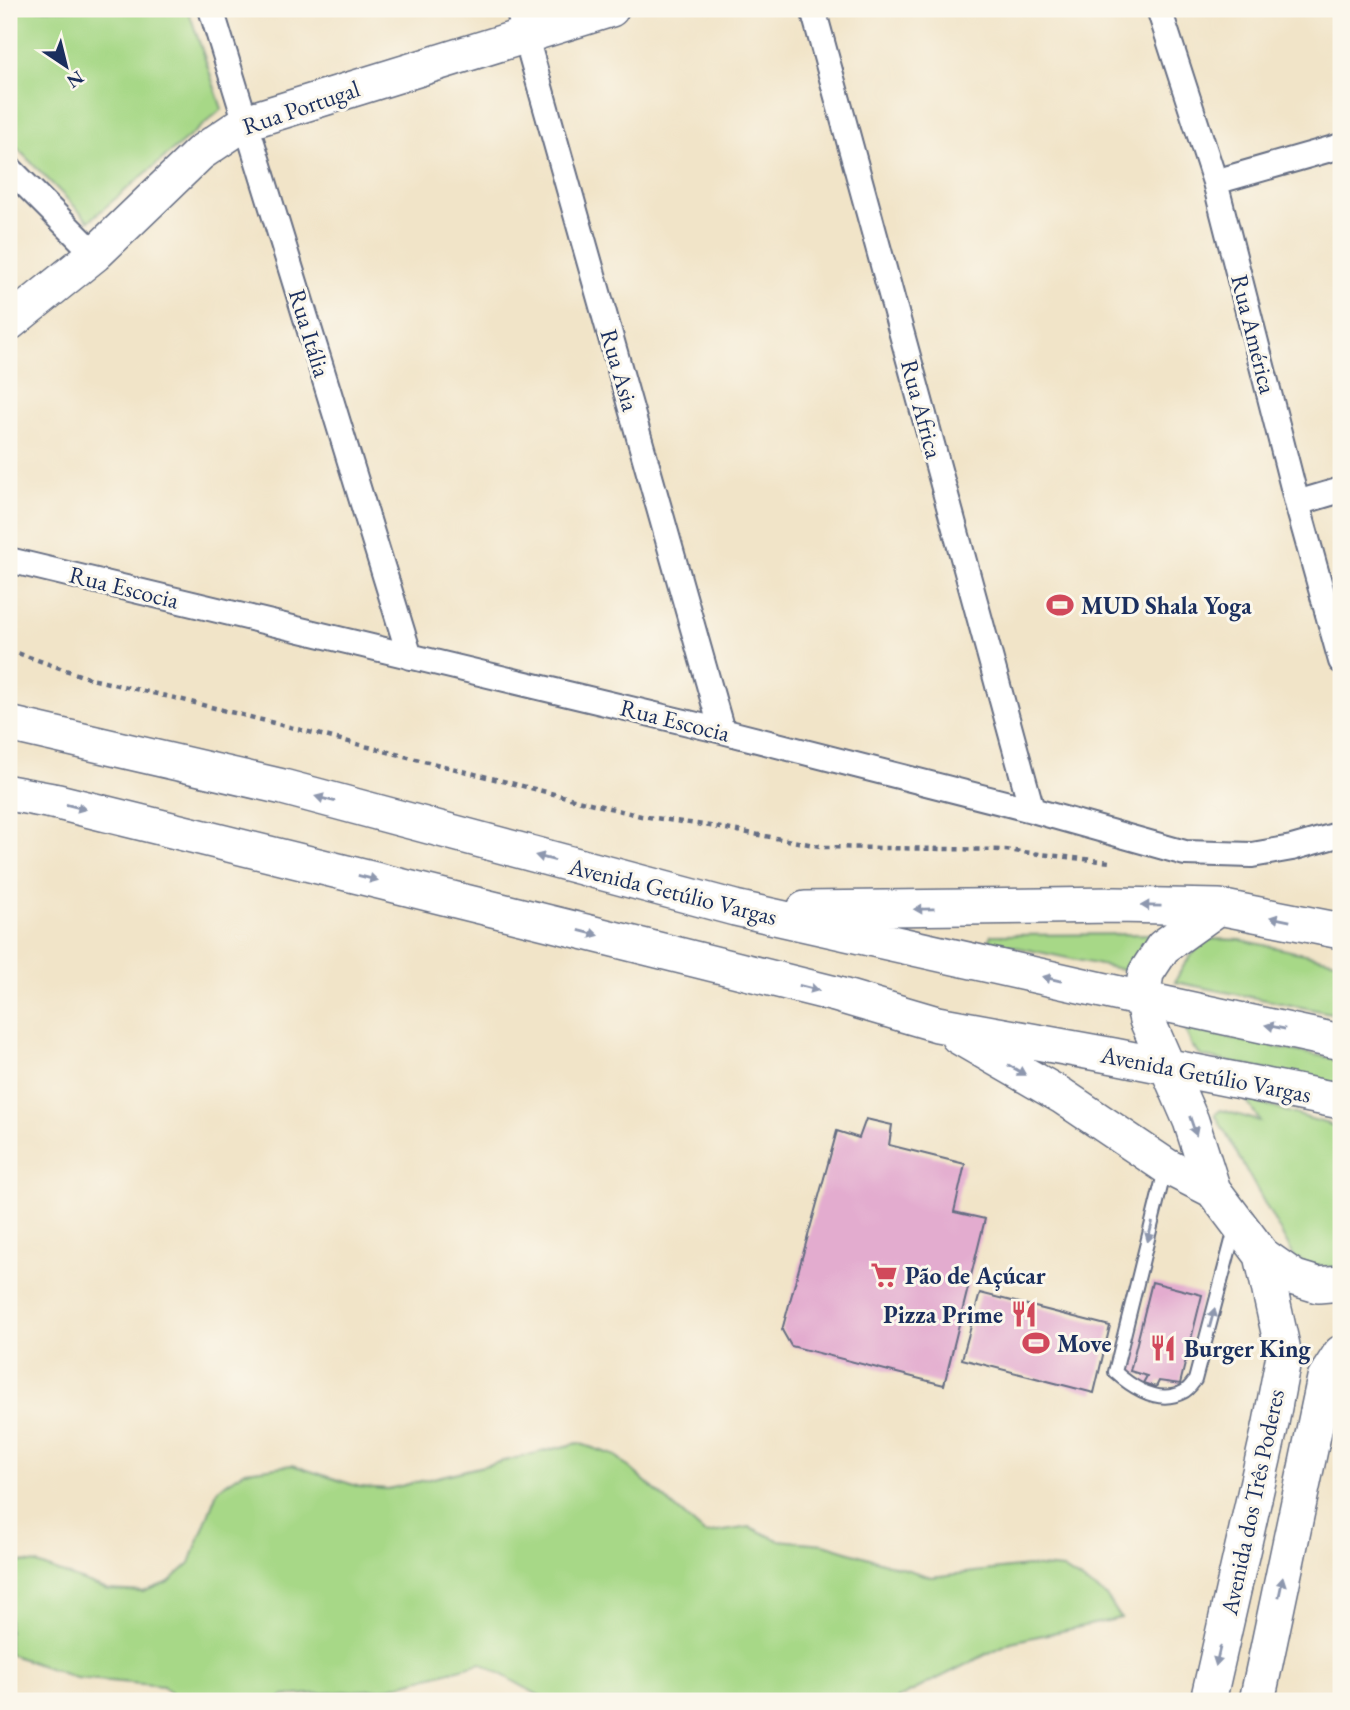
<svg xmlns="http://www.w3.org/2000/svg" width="1350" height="1710" viewBox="0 0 1350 1710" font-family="'EB Garamond',serif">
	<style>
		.green { fill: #a7d887; stroke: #618472; stroke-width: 2 }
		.building { fill: #e3accf }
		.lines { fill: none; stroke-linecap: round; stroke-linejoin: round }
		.lane-casing { stroke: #666e83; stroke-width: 16 }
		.street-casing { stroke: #666e83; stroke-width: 28 }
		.secondary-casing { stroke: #666e83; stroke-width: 38 }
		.path { stroke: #666e83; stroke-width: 4.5; stroke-dasharray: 5 5; stroke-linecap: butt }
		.lane { stroke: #fff; stroke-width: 12 }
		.street { stroke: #fff; stroke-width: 24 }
		.secondary { stroke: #fff; stroke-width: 35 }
		.oneway { fill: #8d97ae }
		.labels { text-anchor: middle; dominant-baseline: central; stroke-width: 6; stroke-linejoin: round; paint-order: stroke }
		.street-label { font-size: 24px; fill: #1b2f5e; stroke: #fbf7ec }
		.poi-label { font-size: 24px; font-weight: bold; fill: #1b2f5e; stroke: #fbf7ec; text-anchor: start }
	</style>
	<rect width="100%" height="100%" fill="#fbf7ec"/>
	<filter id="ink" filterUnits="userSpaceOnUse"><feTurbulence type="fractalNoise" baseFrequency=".0143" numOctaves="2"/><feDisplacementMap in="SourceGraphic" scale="14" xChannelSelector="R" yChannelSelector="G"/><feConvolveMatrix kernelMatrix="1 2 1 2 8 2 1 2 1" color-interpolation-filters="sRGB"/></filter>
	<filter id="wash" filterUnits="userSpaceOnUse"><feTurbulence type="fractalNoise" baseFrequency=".00686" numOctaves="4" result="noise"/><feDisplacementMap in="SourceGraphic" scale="28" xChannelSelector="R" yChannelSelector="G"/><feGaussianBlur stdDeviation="1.57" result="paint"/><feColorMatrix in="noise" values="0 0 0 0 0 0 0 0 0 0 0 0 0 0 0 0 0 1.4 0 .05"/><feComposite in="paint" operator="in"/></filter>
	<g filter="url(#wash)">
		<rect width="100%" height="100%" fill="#f1e4c8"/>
		<!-- green -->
		<path class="green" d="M 9,9 L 188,9 L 222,109 L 89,221 L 9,140 Z
			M 1156,934 L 1128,971 L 988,941 L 991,935 Z
			M 1211,939 L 1241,940 L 1341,962 L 1341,1015 L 1175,982 C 1184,963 1192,951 1211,939 Z
			M 1185,1029 L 1341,1060 L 1341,1086 L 1201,1056 L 1192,1046 Z
			M 1245,1099 L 1341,1128 L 1341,1269 L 1308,1264 L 1295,1258 L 1215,1114 L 1221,1110 L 1260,1121 Z
			M 578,1443 L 616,1456 L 705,1534 L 750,1527 L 778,1540 L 824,1544 L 931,1577 L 1027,1566 L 1063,1569 L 1106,1596 L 1121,1618 L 1011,1642 L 893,1701 L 549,1701 L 481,1663 L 383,1689 L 283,1696 L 277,1701 L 178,1701 L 163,1686 L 76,1678 L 9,1654 L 9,1560 L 37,1564 L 108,1590 L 143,1592 L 169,1582 L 190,1563 L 218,1489 L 245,1471 L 292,1465 L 360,1487 L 388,1489 Z"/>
		<g id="blocks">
			<!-- building -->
			<path class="building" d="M 866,1119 L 892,1125 L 889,1145 L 965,1164 L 954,1212 L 985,1219 L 944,1385 L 791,1346 L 782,1330 L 837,1131 L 859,1138 Z
				M 1152,1282 L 1202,1295 L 1180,1384 L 1159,1381 L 1156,1387 L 1143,1383 L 1147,1376 L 1130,1371 Z
				M 980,1293 L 1110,1326 L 1094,1393 L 962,1359 Z"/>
		</g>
	</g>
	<g filter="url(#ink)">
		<use href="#blocks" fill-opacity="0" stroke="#666e83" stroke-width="2"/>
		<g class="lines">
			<!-- lane casing -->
			<g class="lane-casing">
				<path id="lane" d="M 1165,1170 L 1115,1372 C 1132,1387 1159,1405 1183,1392 C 1188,1390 1192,1384 1195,1380 L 1235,1229"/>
			</g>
			<!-- street casing -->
			<g class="street-casing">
				<path id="street" d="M 211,9 L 410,657
					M 518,9 L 722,731
					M 813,9 L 1032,810
					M 1159,9 L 1215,182 L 1297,503 L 1341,661
					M 9,168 L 95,254
					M 1215,182 L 1341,146
					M 1297,503 L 1341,490
					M 9,560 L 722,731 L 1032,810 L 1185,853 L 1252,855 L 1292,848 L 1341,834"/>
			</g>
			<!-- secondary casing -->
			<g class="secondary-casing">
				<path id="secondary" d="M 9,323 L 95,254 L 200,153 L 246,122 L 611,9
					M 9,724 L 283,787 L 735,908 L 1142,999 L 1341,1042
					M 9,793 L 58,802 L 505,912 L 835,994 L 937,1024 L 1114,1056 L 1341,1101
					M 805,909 L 1115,905 L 1219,907 L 1341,931
					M 958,1036 L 1062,1096 L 1166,1166 L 1213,1190
					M 1262,1255 L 1295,1278 L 1318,1285 L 1341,1283
					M 1208,1701 L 1270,1428 L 1284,1355 L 1262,1255 L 1213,1190 L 1191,1121 L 1147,1020 L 1142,999 L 1146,973 L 1163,947 L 1219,907
					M 1257,1701 L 1325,1378 L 1341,1353"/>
			</g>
			<!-- path -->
			<path class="path" d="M 9,650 L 91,679 L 179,699 L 641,816 L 710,826 L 825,847 L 1005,850 L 1110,862"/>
			<!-- lane -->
			<use href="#lane" class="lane"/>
			<!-- street -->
			<use href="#street" class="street"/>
			<!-- secondary -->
			<use href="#secondary" class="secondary"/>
		</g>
		<!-- one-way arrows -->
		<defs><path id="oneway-solid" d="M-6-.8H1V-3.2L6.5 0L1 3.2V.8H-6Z" transform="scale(1.75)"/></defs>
		<g class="oneway">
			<use href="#oneway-solid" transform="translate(325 799) rotate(-165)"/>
			<use href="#oneway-solid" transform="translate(76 807) rotate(14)"/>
			<use href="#oneway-solid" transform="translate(545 858) rotate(-165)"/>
			<use href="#oneway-solid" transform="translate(368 878) rotate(14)"/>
			<use href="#oneway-solid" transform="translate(1151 906) rotate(-179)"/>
			<use href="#oneway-solid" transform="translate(924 909) rotate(179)"/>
			<use href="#oneway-solid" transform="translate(1280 919) rotate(-168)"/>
			<use href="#oneway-solid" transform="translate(589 933) rotate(14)"/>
			<use href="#oneway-solid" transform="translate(1052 979) rotate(-167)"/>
			<use href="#oneway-solid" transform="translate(809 988) rotate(14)"/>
			<use href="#oneway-solid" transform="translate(1275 1027) rotate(-168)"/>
			<use href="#oneway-solid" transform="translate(1017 1070) rotate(30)"/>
			<use href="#oneway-solid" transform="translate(1193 1126) rotate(71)"/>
			<use href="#oneway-solid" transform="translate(1150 1232) rotate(104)"/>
			<use href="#oneway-solid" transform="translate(1212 1318) rotate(-75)"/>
			<use href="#oneway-solid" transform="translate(1281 1587) rotate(-78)"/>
			<use href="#oneway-solid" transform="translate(1218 1656) rotate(103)"/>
		</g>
	</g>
	<!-- icons -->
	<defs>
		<g id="stadium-bare" transform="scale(2.1)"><path d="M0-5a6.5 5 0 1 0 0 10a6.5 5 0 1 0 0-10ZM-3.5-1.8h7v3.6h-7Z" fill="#d1495b" stroke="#fbf7ec" stroke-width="2.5" paint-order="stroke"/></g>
		<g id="supermarket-bare" transform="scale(2.1)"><path d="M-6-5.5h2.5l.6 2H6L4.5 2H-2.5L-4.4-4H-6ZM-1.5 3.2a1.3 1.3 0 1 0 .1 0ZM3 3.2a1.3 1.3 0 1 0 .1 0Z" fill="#d1495b" stroke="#fbf7ec" stroke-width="2.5" paint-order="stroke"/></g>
		<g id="restaurant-bare" transform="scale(2.1)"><path d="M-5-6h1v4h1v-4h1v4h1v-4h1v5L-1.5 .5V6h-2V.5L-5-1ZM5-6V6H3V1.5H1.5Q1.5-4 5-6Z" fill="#d1495b" stroke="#fbf7ec" stroke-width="2.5" paint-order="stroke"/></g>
	</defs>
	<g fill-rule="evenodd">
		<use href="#stadium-bare" x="1060" y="605"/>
		<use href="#supermarket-bare" x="884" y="1275"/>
		<use href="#restaurant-bare" x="1024" y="1314"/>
		<use href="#stadium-bare" x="1036" y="1343"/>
		<use href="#restaurant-bare" x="1163" y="1348"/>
	</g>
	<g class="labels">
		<!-- street labels -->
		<g class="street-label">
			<text transform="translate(301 107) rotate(-19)">Rua Portugal</text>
			<text transform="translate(310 333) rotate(73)">Rua Itália</text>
			<text transform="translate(1254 334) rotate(76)">Rua América</text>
			<text transform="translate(620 370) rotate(74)">Rua Asia</text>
			<text transform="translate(922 409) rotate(75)">Rua Africa</text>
			<text transform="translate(124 587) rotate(14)">Rua Escocia</text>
			<text transform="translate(675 720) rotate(14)">Rua Escocia</text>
			<text transform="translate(673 891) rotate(14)">Avenida Getúlio Vargas</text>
			<text transform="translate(1206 1074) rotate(11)">Avenida Getúlio Vargas</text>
			<text transform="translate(1252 1502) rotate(-78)">Avenida dos Três Poderes</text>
		</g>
		<!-- poi labels -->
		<g class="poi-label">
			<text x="1081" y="605">MUD Shala Yoga</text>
			<text x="905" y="1275">Pão de Açúcar</text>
			<text x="1003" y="1314" text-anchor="end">Pizza Prime</text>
			<text x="1057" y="1343">Move</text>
			<text x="1184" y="1348">Burger King</text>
		</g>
	</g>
	<!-- margin -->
	<rect width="1350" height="1710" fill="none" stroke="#fbf7ec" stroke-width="35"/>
	<!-- north arrow -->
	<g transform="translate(66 66) rotate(145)" stroke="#fbf7ec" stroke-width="5" paint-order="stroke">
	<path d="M0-5L12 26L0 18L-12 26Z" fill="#1b2f5e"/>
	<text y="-10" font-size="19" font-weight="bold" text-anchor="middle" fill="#1b2f5e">N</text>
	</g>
</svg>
